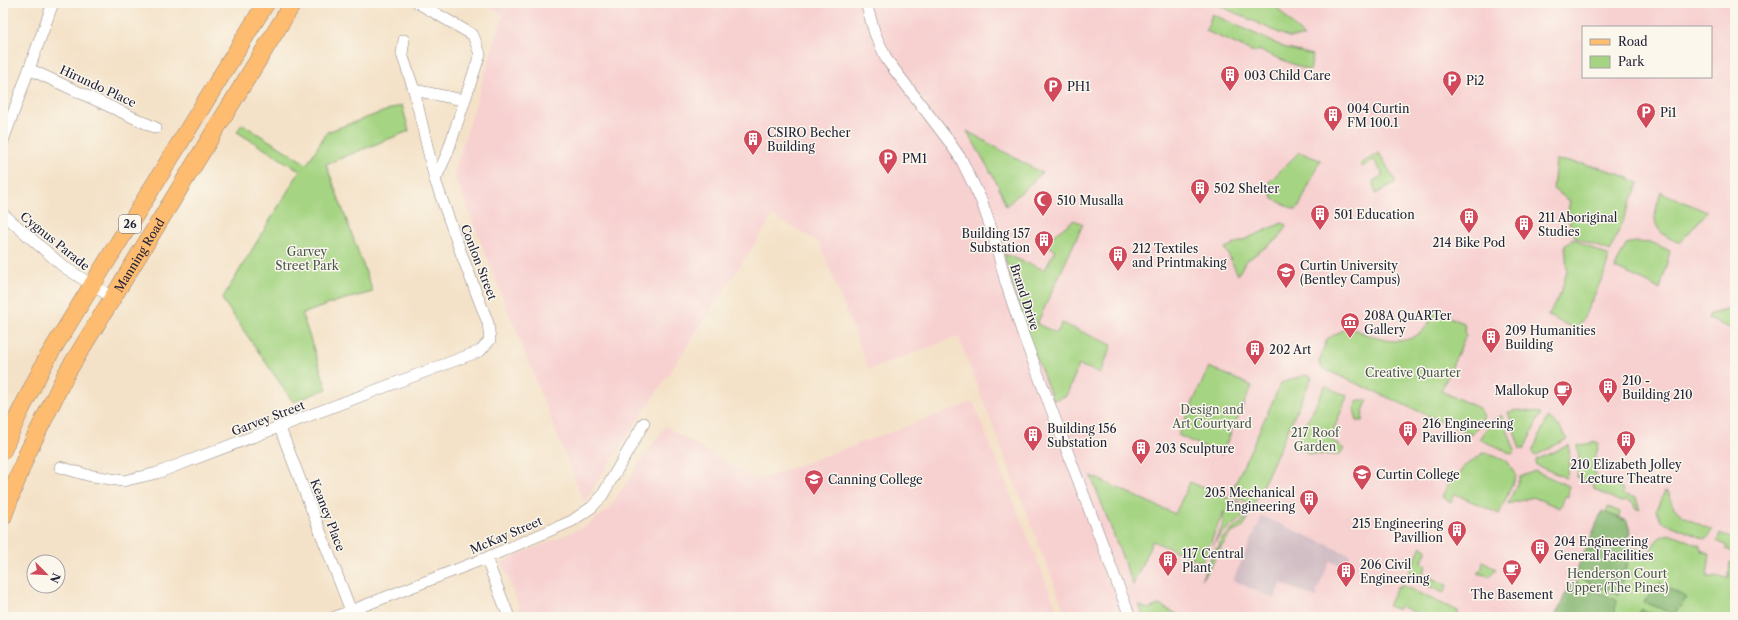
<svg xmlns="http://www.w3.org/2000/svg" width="1738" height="620" viewBox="0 0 1738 620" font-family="'Libre Caslon Text',serif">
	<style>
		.built { fill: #f7d0d0; fill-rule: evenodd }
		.industrial { fill: #d2bec5 }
		.green { fill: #a5d482; stroke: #647b5e }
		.forest { fill: #84b670; stroke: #536c56 }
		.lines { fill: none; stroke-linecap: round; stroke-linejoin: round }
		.minor-casing { stroke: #8b8282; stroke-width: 12 }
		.primary-casing { stroke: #8b8282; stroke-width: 18 }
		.minor { stroke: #fff; stroke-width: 11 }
		.primary { stroke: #fdbc6f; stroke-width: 17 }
		.labels { text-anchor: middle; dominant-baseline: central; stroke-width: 3; stroke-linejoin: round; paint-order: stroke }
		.shield { fill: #fbf7ec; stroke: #636270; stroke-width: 1 }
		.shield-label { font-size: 11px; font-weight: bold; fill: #22223b }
		.poi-label { font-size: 12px; fill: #22223b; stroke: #fbf7ec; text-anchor: start }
		.street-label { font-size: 12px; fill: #22223b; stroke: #fbf7ec }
		.park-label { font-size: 12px; fill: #495750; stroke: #fbf7ec }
	</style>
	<rect width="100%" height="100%" fill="#fbf7ec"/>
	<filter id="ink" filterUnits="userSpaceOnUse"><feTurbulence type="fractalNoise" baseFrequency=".025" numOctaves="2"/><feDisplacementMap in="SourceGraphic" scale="8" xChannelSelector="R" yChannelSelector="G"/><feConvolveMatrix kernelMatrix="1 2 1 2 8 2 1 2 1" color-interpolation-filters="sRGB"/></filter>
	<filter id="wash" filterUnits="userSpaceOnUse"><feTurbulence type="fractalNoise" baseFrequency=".012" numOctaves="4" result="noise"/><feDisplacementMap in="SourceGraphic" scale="16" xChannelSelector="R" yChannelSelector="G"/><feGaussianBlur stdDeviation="0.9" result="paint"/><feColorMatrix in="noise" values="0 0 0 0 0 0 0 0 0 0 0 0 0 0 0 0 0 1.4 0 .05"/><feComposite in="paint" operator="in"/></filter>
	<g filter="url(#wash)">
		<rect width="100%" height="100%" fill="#f4e2c8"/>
		<!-- built -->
		<path class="built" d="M 482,3 L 1735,3 L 1735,617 L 1067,617 L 958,336 L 869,370 L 819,242 L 773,216 L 584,502 L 454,174 L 503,15 ZM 1583,27 L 1711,27 L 1711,77 L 1583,77 Z
			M 973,402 L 1060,617 L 523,617 L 502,562 L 586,526 L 608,510 L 665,426 L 756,481 Z"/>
		<!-- industrial -->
		<path class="industrial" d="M 1262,516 L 1350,555 L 1345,567 L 1330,561 L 1316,593 L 1318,594 L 1316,598 L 1281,583 L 1274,599 L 1233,580 Z"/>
		<!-- green -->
		<path class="green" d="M 1219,3 L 1273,3 L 1304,37 L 1288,37 L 1218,5 Z
			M 1212,14 L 1288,49 L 1313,55 L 1310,71 L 1258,50 L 1256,53 L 1206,31 Z
			M 402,105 L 409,131 L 326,164 L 373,292 L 338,301 L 302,314 L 327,389 L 293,402 L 222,299 L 300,171 L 237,132 L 242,124 L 307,164 L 327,132 Z
			M 967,131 L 1042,173 L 1006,206 L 998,185 Z
			M 1299,152 L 1320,160 L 1299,207 L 1296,210 L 1273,199 L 1268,183 Z
			M 1379,153 L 1396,182 L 1376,194 L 1373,181 L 1383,175 L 1374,160 L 1362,167 L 1360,164 Z
			M 1556,160 C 1589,164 1609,168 1639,183 L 1610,251 L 1576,238 C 1569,226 1566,214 1570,201 L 1553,189 Z
			M 1661,192 L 1707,212 L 1680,243 C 1650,231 1652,220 1661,192 Z
			M 1074,220 L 1083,224 L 1037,324 L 1057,333 L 1062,323 L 1112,345 L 1100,373 L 1079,365 L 1066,396 L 1053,400 L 1025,329 L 1004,254 L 1045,270 L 1055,250 L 1043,243 Z
			M 1282,223 L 1286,225 L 1281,236 L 1245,262 L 1238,275 L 1225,248 Z
			M 1572,238 L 1608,256 L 1607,268 L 1580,325 L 1576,329 L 1548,316 L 1561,292 L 1567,271 L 1565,245 L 1571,242 Z
			M 1635,242 L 1653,243 L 1670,251 L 1660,290 L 1649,283 L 1615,268 L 1626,244 Z
			M 1731,309 L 1735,310 L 1735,330 L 1708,319 L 1710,314 Z
			M 1435,311 L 1464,323 L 1466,335 L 1441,391 L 1479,408 L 1484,416 L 1472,435 L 1326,370 L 1322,368 L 1319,362 L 1327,339 L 1348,327 C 1369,335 1395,349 1417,335 C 1425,331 1431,319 1435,311 Z
			M 1209,367 L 1252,386 L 1221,455 L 1178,435 Z
			M 1306,375 L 1312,377 L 1252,509 L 1249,508 L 1245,501 L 1230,495 L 1281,383 Z
			M 1325,386 L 1347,396 L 1330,439 L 1344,449 L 1339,455 L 1308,454 L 1297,442 Z
			M 1358,400 L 1368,400 L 1363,411 L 1362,421 L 1357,421 L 1354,409 Z
			M 1518,410 L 1541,413 L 1524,449 L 1520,449 L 1508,412 Z
			M 1502,415 L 1515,451 L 1512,454 L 1479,439 L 1491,422 Z
			M 1548,417 L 1560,427 L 1567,439 L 1535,456 L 1532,452 Z
			M 1596,442 L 1599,443 L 1593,467 L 1598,480 L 1613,479 L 1614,485 L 1623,489 L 1622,494 L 1636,498 L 1640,510 L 1635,508 L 1633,503 L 1626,500 L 1621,502 L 1595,490 L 1592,484 L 1577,477 L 1579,457 L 1577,446 Z
			M 1569,445 L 1570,465 L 1566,478 L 1536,465 L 1536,460 Z
			M 1485,452 L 1508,462 L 1516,476 L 1499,514 L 1455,494 L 1451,502 L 1442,497 L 1448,484 L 1459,477 L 1462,468 Z
			M 1535,471 L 1569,486 L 1568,497 L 1565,496 L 1560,508 L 1533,497 L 1508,504 L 1520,477 Z
			M 1091,476 L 1175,514 L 1190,482 L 1242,504 L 1244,506 L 1241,508 L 1242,510 L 1245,509 L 1246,511 C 1238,526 1220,530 1213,545 L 1222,527 L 1224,511 L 1202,562 L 1152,541 L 1133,585 Z
			M 1665,491 L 1669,493 C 1671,516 1694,521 1712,530 L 1708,537 L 1704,539 L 1661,521 L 1656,510 Z
			M 1608,507 L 1620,512 L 1619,517 L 1627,521 L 1630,532 L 1625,545 L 1649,553 C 1663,523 1676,536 1700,546 L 1701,550 L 1710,554 L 1707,577 L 1729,577 L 1730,562 L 1735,563 L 1735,617 L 1562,617 Z
			M 1248,515 L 1249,516 C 1241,534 1238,526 1228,537 C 1218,550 1212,567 1201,580 L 1215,548 L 1218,549 L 1220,544 L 1219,542 C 1228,531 1240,526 1248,515 Z
			M 1720,533 L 1735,540 L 1735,553 L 1726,549 L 1727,546 L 1717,541 Z
			M 1421,546 L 1427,549 L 1421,563 L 1427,565 L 1419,582 L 1407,577 Z
			M 1483,561 L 1496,569 L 1490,576 L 1477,573 L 1482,568 Z
			M 1425,575 L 1447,585 L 1444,593 L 1421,583 Z
			M 1401,585 L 1458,611 L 1458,617 L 1425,617 L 1400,606 L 1398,610 L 1388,606 L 1397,586 L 1399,589 Z
			M 1138,605 L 1148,609 L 1159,605 L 1179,615 L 1174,617 L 1144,617 Z"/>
		<!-- forest -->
		<path class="forest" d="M 1602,511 L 1627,521 L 1630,532 L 1624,544 L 1632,548 L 1618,595 L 1574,576 Z
			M 1571,581 L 1617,600 L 1614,617 L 1555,617 Z
			M 1659,583 L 1687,598 L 1674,614 L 1644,602 Z
			M 1642,609 L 1660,617 L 1636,617 Z"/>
	</g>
	<g filter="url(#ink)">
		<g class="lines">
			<!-- minor casing -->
			<g class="minor-casing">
				<path id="minor" d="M 866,3 L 875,34 L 887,60 L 948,140 L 961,159 L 982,202 L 994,237 L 1006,283 L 1024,337 L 1130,617
					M 404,40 L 402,54 L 414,90 L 435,180
					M 29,69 L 156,128
					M 414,90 L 463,100
					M 3,141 L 53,3
					M 3,214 L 64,267 L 113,298
					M 280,428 L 351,611
					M 60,467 L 87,475 L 123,481 L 157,473 L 480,351 L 490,340 L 488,323 L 461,253 L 435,180 L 447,154 L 480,54 L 473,35 L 418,3
					M 486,558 L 509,617
					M 335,617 L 486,558 L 572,521 L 592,507 L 602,496 L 644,423"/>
			</g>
			<!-- primary casing -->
			<g class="primary-casing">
				<g id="primary">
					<path d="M 3,450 L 16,420 L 46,360 L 266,3"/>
					<path id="s1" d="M 3,517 L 26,456 L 66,374 L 293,3"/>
				</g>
			</g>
			<!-- minor -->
			<use href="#minor" class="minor"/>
			<!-- primary -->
			<use href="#primary" class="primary"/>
		</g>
	</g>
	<!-- icons -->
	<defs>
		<g id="building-pin" transform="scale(1)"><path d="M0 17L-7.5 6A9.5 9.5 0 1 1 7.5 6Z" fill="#d1495b" stroke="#fbf7ec"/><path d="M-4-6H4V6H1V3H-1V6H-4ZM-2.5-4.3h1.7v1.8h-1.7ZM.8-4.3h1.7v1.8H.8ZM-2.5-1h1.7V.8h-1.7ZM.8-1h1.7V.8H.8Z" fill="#fff"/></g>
		<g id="parking-pin" transform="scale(1)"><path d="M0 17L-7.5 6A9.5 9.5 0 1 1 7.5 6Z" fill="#d1495b" stroke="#fbf7ec"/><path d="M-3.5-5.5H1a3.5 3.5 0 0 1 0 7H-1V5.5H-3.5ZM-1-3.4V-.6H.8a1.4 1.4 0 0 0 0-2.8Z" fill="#fff"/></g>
		<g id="mosque-pin" transform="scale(1)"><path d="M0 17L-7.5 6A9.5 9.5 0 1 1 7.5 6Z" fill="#d1495b" stroke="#fbf7ec"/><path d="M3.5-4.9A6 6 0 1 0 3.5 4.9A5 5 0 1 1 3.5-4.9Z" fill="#fff"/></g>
		<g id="university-pin" transform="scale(1)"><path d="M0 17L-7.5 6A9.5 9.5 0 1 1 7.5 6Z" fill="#d1495b" stroke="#fbf7ec"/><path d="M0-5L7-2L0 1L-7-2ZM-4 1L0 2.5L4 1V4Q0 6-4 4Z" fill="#fff"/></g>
		<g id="museum-pin" transform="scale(1)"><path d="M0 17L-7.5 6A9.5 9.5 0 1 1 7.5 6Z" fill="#d1495b" stroke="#fbf7ec"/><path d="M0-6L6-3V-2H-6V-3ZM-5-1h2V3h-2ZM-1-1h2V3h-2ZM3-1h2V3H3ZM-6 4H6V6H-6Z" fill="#fff"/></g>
		<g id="cafe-pin" transform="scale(1)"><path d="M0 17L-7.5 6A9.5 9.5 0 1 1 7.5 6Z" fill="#d1495b" stroke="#fbf7ec"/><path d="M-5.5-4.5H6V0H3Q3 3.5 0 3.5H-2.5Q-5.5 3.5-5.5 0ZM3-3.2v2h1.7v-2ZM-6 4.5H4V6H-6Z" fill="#fff"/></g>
	</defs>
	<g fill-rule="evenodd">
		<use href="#building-pin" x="1230" y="75"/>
		<use href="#parking-pin" x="1452" y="80"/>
		<use href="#parking-pin" x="1053" y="86"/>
		<use href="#parking-pin" x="1646" y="112"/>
		<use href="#building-pin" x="1333" y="115"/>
		<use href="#building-pin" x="753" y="139"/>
		<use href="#parking-pin" x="888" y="158"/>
		<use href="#building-pin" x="1200" y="188"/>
		<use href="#mosque-pin" x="1043" y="200"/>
		<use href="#building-pin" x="1320" y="214"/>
		<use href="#building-pin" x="1469" y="217"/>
		<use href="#building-pin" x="1524" y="224"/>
		<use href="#building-pin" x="1044" y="240"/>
		<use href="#building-pin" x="1118" y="255"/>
		<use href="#university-pin" x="1286" y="272"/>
		<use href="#museum-pin" x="1350" y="322"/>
		<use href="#building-pin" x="1491" y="337"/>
		<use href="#building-pin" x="1255" y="349"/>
		<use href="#building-pin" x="1608" y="387"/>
		<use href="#cafe-pin" x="1563" y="390"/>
		<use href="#building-pin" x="1408" y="430"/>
		<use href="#building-pin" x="1033" y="435"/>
		<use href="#building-pin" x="1626" y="440"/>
		<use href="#building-pin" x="1141" y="448"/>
		<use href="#university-pin" x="1362" y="474"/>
		<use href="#university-pin" x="814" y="479"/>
		<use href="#building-pin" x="1309" y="499"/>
		<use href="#building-pin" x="1457" y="530"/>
		<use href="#building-pin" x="1540" y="548"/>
		<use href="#building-pin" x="1168" y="560"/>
		<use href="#cafe-pin" x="1512" y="569"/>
		<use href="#building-pin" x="1346" y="571"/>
	</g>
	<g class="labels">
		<!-- shield labels -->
		<rect class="shield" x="119" y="215" width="22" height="18" rx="3"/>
		<g class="shield-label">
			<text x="130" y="224">26</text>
		</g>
		<!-- poi labels -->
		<g class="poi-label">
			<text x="1244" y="75">003 Child Care</text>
			<text x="1466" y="80">Pi2</text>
			<text x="1067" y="86">PH1</text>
			<text x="1347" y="108">004 Curtin<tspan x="1347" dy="14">FM 100.1</tspan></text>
			<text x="1660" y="112">Pi1</text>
			<text x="767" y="132">CSIRO Becher<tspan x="767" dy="14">Building</tspan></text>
			<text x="902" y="158">PM1</text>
			<text x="1214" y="188">502 Shelter</text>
			<text x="1057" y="200">510 Musalla</text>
			<text x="1334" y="214">501 Education</text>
			<text x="1538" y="217">211 Aboriginal<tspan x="1538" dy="14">Studies</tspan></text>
			<text x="1030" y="233" text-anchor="end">Building 157<tspan x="1030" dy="14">Substation</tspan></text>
			<text x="1469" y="242" text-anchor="middle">214 Bike Pod</text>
			<text x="1132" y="248">212 Textiles<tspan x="1132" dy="14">and Printmaking</tspan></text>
			<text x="1300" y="265">Curtin University<tspan x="1300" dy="14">(Bentley Campus)</tspan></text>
			<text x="1364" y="315">208A QuARTer<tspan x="1364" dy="14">Gallery</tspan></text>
			<text x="1505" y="330">209 Humanities<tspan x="1505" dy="14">Building</tspan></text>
			<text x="1269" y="349">202 Art</text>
			<text x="1622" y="380">210 -<tspan x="1622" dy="14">Building 210</tspan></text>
			<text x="1549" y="390" text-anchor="end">Mallokup</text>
			<text x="1422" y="423">216 Engineering<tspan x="1422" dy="14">Pavillion</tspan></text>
			<text x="1047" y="428">Building 156<tspan x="1047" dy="14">Substation</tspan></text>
			<text x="1155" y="448">203 Sculpture</text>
			<text x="1626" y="464" text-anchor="middle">210 Elizabeth Jolley<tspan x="1626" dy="14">Lecture Theatre</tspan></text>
			<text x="1376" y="474">Curtin College</text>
			<text x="828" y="479">Canning College</text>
			<text x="1295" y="492" text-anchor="end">205 Mechanical<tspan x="1295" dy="14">Engineering</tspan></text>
			<text x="1443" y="523" text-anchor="end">215 Engineering<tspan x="1443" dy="14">Pavillion</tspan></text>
			<text x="1554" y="541">204 Engineering<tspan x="1554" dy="14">General Facilities</tspan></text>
			<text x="1182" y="553">117 Central<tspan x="1182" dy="14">Plant</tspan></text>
			<text x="1360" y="564">206 Civil<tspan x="1360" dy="14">Engineering</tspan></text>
			<text x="1512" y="594" text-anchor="middle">The Basement</text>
		</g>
		<!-- street labels -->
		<g class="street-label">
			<text transform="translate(98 86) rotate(25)">Hirundo Place</text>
			<text transform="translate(55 241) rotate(39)">Cygnus Parade</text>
			<text stroke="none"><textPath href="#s1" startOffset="296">Manning Road</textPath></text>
			<text transform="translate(479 262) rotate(69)">Conlon Street</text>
			<text transform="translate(1025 297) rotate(72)">Brand Drive</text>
			<text transform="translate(268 418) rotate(-21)">Garvey Street</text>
			<text transform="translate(328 515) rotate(69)">Keaney Place</text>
			<text transform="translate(506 535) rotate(-23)">McKay Street</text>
		</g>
		<!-- park labels -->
		<g class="park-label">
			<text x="307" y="251">Garvey<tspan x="307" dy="14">Street Park</tspan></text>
			<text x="1413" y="372">Creative Quarter</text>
			<text x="1212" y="409">Design and<tspan x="1212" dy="14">Art Courtyard</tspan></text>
			<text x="1315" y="432">217 Roof<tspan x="1315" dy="14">Garden</tspan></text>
			<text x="1617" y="573">Henderson Court<tspan x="1617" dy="14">Upper (The Pines)</tspan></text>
		</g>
	</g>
	<!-- margin -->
	<rect width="1738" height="620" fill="none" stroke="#fbf7ec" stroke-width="16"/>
	<!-- legend -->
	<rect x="1582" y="26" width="130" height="52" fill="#fbf7ec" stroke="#a4a2a5"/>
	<rect x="1590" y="39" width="20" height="6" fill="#fdbc6f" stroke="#a4a2a5"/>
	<text x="1618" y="46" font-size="12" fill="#22223b">Road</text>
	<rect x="1590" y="56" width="20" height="12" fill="#a5d482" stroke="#a4a2a5"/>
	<text x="1618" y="66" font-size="12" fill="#22223b">Park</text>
	<!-- north arrow -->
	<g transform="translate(46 574) rotate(114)"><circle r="19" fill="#fbf7ec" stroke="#a4a2a5"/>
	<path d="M0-3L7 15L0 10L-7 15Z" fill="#d1495b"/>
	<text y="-6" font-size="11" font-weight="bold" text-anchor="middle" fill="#22223b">N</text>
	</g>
</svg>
